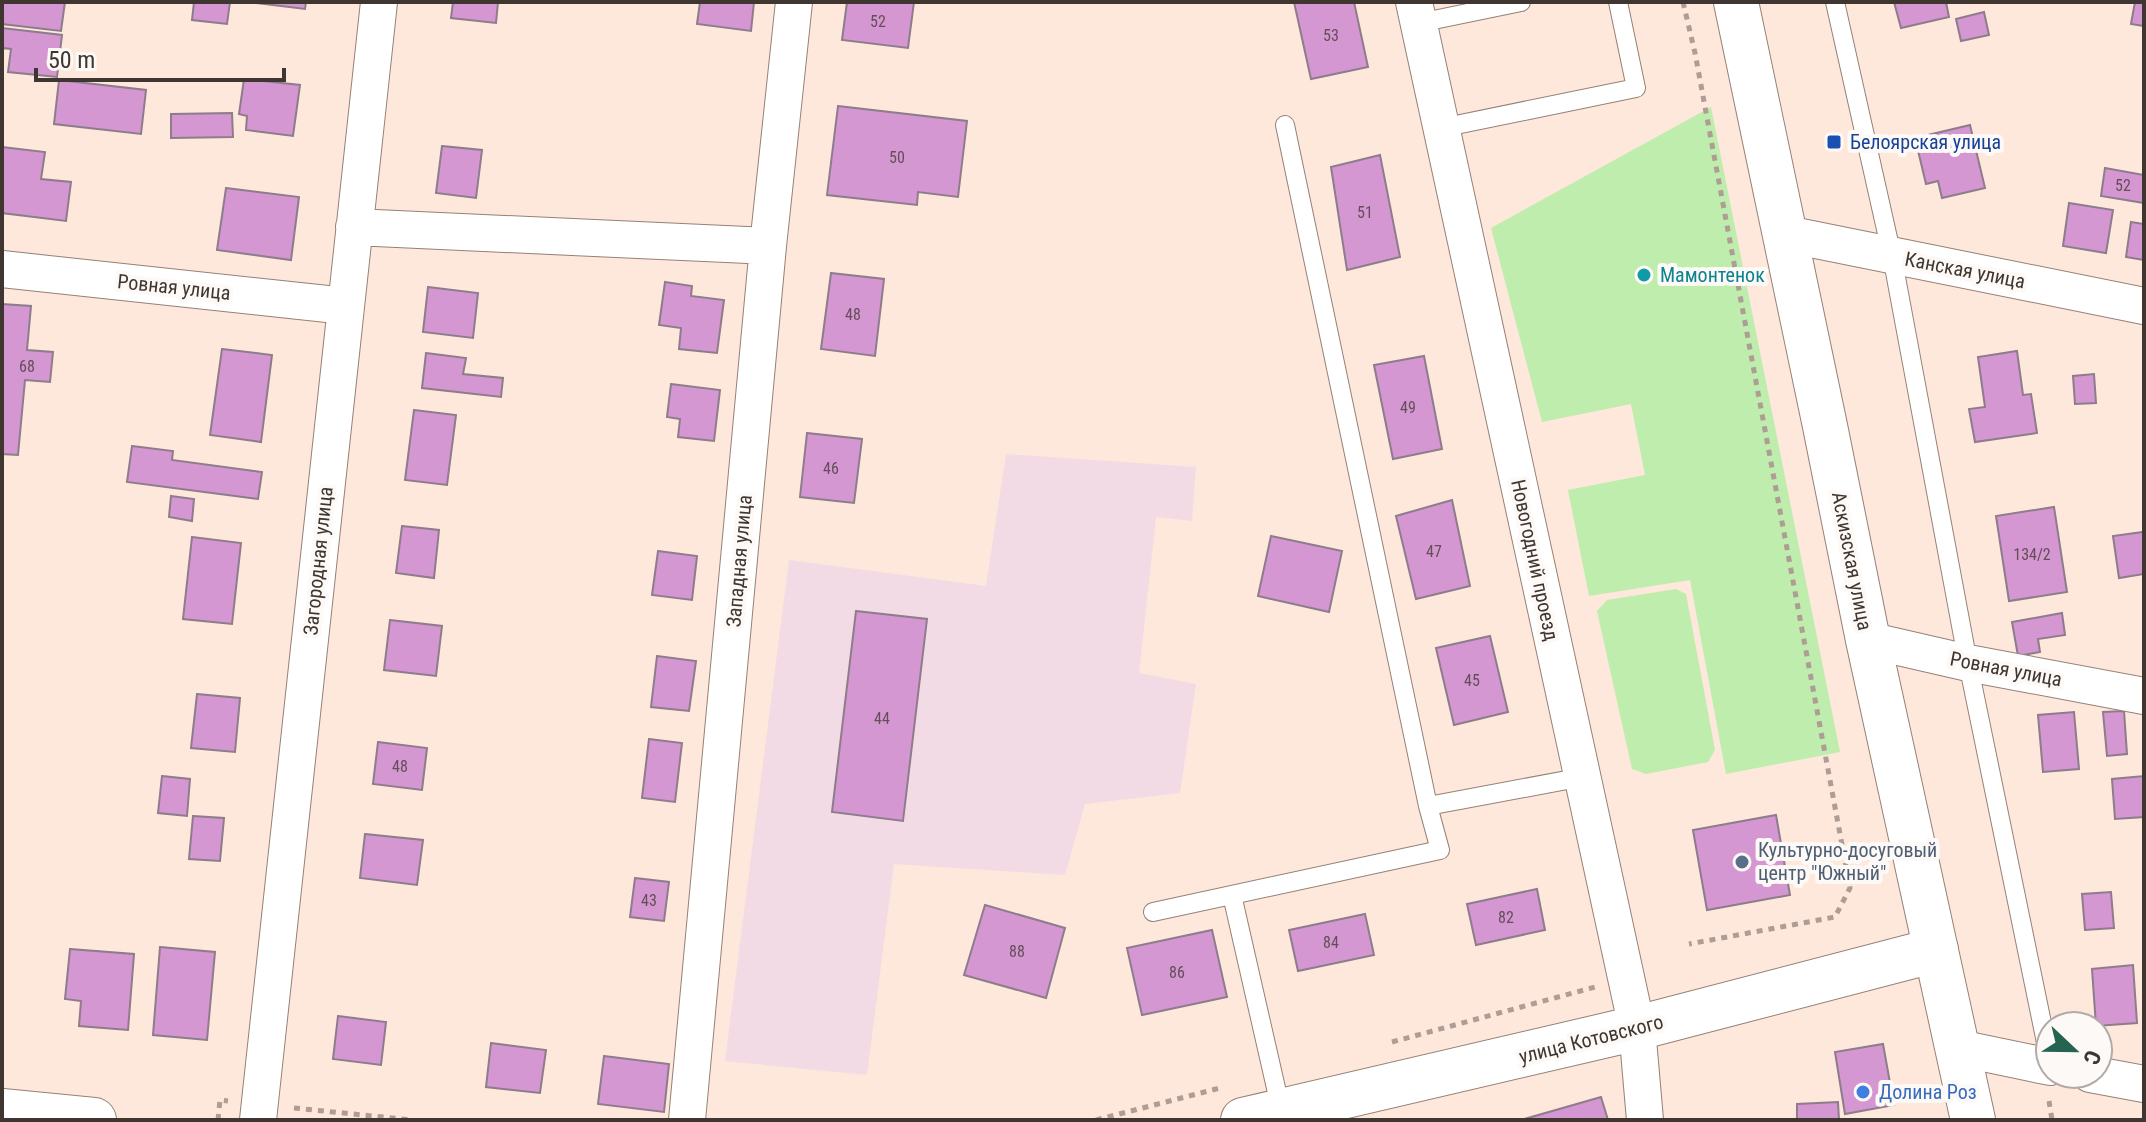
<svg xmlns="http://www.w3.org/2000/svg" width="2146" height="1122" viewBox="0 0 2146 1122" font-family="'Roboto Condensed',sans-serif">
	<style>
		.education { fill: #f3dbe5 }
		.green { fill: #beedad }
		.building { fill: #d597d1; stroke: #8d7c8b; stroke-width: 2 }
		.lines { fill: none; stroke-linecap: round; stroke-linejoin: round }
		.lane-casing { stroke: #958176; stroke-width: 20 }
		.street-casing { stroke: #958176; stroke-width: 38 }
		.secondary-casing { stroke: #958176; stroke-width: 46 }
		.primary-casing { stroke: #958176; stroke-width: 46 }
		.path { stroke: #ae9d94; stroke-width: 5; stroke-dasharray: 6 6; stroke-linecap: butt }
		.lane { stroke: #fff; stroke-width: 18 }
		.street { stroke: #fff; stroke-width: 36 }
		.secondary { stroke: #fff; stroke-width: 44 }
		.primary { stroke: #fff; stroke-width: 44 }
		.transit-dot { fill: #1a4fb4; stroke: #fdf9f6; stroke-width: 3 }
		.culture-dot { fill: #0f9aa8; stroke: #fdf9f6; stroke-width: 3 }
		.service-dot { fill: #5c6f8a; stroke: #fdf9f6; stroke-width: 3 }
		.shop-dot { fill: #3f7fe0; stroke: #fdf9f6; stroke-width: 3 }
		.labels { text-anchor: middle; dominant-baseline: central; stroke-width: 8; stroke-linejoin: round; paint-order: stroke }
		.number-label { font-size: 16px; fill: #644e59 }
		.transit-label { font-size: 20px; fill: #164399; stroke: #fdf9f6; text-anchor: start }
		.street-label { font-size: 20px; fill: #3f3631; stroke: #fdf9f6 }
		.culture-label { font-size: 20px; fill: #0d838f; stroke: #fdf9f6; text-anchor: start }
		.service-label { font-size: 20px; fill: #4e5e75; stroke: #fdf9f6; text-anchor: start }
		.shop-label { font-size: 20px; fill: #366cbe; stroke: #fdf9f6; text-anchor: start }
	</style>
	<rect width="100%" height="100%" fill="#fee7db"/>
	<!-- education -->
	<path class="education" d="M 1006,454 L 1196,467 L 1192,521 L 1156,517 L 1139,673 L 1196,684 L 1180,793 L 1085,804 L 1065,875 L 894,864 L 867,1075 L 725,1061 L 789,560 L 986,586 Z"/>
	<!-- green -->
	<path class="green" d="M 1711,107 L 1840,752 L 1726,774 L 1690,580 L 1589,596 L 1568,490 L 1645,475 L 1631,404 L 1542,422 L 1491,228 Z
		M 1676,589 L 1686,594 L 1715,750 L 1708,762 L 1646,774 L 1632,769 L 1597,611 L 1607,600 Z"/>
	<!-- building -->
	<path class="building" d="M 2,2 L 65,2 L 61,31 L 2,24 Z
		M 194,2 L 230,2 L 227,24 L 192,20 Z
		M 247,2 L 306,2 L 305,9 Z
		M 453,2 L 498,2 L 496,23 L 451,18 Z
		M 700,2 L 754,2 L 751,31 L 697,24 Z
		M 847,2 L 914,2 L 908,48 L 842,40 Z
		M 1294,2 L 1354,2 L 1368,67 L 1311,79 Z
		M 1894,2 L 1946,2 L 1949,17 L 1901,28 Z
		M 2135,2 L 2144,2 L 2144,26 L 2131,24 Z
		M 1984,12 L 1989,35 L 1961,41 L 1956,19 Z
		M 2,28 L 62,35 L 57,77 L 8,72 L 11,49 L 2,48 Z
		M 244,79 L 300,85 L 293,136 L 246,130 L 247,116 L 239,114 Z
		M 59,80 L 146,90 L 141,134 L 54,124 Z
		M 838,106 L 967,121 L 958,197 L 918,192 L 917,205 L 827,195 Z
		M 232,113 L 233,137 L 171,138 L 171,114 Z
		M 1970,125 L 1985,188 L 1942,198 L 1938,181 L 1926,184 L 1915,138 Z
		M 442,146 L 482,150 L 476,198 L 436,193 Z
		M 2,147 L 45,152 L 41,179 L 71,182 L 66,221 L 2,213 Z
		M 1380,155 L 1400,257 L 1347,270 L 1331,167 Z
		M 2105,168 L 2144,175 L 2144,203 L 2101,196 Z
		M 226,188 L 299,197 L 291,260 L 217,250 Z
		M 2069,203 L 2113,210 L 2106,253 L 2063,246 Z
		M 2131,222 L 2144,224 L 2144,260 L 2126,257 Z
		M 831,273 L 884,279 L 875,356 L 821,349 Z
		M 665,282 L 692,286 L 691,296 L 724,300 L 717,353 L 679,349 L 681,328 L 659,325 Z
		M 428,287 L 478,293 L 473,338 L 423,332 Z
		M 2,304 L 31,306 L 27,350 L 53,352 L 50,382 L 25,380 L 18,455 L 2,454 Z
		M 222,349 L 272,355 L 261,442 L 210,435 Z
		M 2017,351 L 2023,395 L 2031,394 L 2037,433 L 1975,442 L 1969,409 L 1985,407 L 1978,357 Z
		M 426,353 L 466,358 L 463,374 L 503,378 L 501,397 L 422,388 Z
		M 1424,356 L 1442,449 L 1393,459 L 1374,365 Z
		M 2094,374 L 2096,403 L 2075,404 L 2073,376 Z
		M 671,384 L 720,390 L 714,441 L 678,437 L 680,419 L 667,417 Z
		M 414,410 L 456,415 L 447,485 L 405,480 Z
		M 807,433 L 862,439 L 854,503 L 800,497 Z
		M 132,446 L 173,451 L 172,460 L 262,472 L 258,499 L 127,482 Z
		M 171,496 L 194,499 L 192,521 L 169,517 Z
		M 1452,500 L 1470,586 L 1416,599 L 1396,516 Z
		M 2054,507 L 2067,592 L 2009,601 L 1996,516 Z
		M 402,526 L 439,530 L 434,578 L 396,573 Z
		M 2143,532 L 2144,574 L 2119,578 L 2113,536 Z
		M 1271,536 L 1342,551 L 1329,612 L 1258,596 Z
		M 192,537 L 241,543 L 232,624 L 183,619 Z
		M 658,551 L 697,556 L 692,600 L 652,595 Z
		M 856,611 L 927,619 L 903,821 L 832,812 Z
		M 2062,613 L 2065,635 L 2038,639 L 2040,652 L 2018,656 L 2012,622 Z
		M 390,620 L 442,626 L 436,676 L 384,670 Z
		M 1490,636 L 1508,712 L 1454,725 L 1436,648 Z
		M 657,656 L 696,661 L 689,711 L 651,707 Z
		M 197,694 L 240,698 L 235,752 L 191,748 Z
		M 2124,711 L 2127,754 L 2107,756 L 2103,712 Z
		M 2074,712 L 2079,769 L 2043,772 L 2038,715 Z
		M 649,739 L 682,743 L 675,802 L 642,798 Z
		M 378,742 L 427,748 L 422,790 L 373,784 Z
		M 162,776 L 190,779 L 187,816 L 158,813 Z
		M 2144,776 L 2144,817 L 2115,819 L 2112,779 Z
		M 1776,815 L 1790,895 L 1707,910 L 1693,830 Z
		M 193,816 L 224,818 L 220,861 L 189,859 Z
		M 365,834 L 423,840 L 417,885 L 360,878 Z
		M 635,878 L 669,882 L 664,921 L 630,917 Z
		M 1537,889 L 1545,930 L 1476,945 L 1467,904 Z
		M 2111,892 L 2114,928 L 2085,930 L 2082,894 Z
		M 985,905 L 1065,928 L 1046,998 L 964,975 Z
		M 1365,914 L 1374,955 L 1298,971 L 1289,930 Z
		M 1212,930 L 1227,997 L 1142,1015 L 1127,948 Z
		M 160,947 L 215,952 L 207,1040 L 153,1035 Z
		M 70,949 L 134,954 L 128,1030 L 79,1026 L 81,1001 L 65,999 Z
		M 2133,965 L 2137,1023 L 2096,1026 L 2092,969 Z
		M 338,1016 L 386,1022 L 381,1065 L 333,1059 Z
		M 491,1043 L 546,1050 L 540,1093 L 486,1087 Z
		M 1883,1044 L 1894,1105 L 1845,1114 L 1835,1052 Z
		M 604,1056 L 669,1064 L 664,1112 L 598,1104 Z
		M 1601,1097 L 1608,1120 L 1521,1120 Z
		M 1838,1102 L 1839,1120 L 1797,1120 L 1797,1104 Z"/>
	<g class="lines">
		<!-- lane casing -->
		<g class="lane-casing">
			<path id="lane" d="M 1835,2 L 1892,256 L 1968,663 L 2050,1062
				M 1419,23 L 1521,2
				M 1285,125 L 1428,806 L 1583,777
				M 1441,128 L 1636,88 L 1618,2
				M 1232,895 L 1281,1110
				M 1153,912 L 1440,850 L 1428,806"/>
		</g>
		<!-- street casing -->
		<g class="street-casing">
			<path id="street" d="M 1414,2 L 1637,1028 L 1645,1120
				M 354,227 L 768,246
				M 1786,234 L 2144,306
				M 2,269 L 346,306
				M 1868,640 L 1968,663 L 2144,696
				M 1959,1048 L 2050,1067
				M 2090,1074 L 2144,1084
				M 258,1120 L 379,2
				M 687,1120 L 768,246 L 794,2"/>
		</g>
		<!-- secondary casing -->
		<g class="secondary-casing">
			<path id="secondary" d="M 2,1111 L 94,1120
				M 1243,1120 L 1637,1028 L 1936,950"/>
		</g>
		<!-- primary casing -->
		<g class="primary-casing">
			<path id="primary" d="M 1736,2 L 1825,426 L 1868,640 L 1973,1120"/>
		</g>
		<!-- path -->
		<path class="path" d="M 1683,2 L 1695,53 L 1850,888 L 1835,917 L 1689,944
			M 1392,1042 L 1595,987
			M 2049,1101 L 2052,1120
			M 294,1108 L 412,1120
			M 218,1120 L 220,1100 L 228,1101
			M 1096,1120 L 1220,1088"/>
		<!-- lane -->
		<use href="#lane" class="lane"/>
		<!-- street -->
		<use href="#street" class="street"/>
		<!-- secondary -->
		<use href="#secondary" class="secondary"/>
		<!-- primary -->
		<use href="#primary" class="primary"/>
	</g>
	<!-- markers -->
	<rect class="transit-dot" x="1826" y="134" width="16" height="16" rx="4"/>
	<circle class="culture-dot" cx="1644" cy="275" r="8"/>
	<circle class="service-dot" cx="1742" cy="862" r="8"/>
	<circle class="shop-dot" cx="1863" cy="1092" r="8"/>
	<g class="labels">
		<!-- number labels -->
		<g class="number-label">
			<text x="878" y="21">52</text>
			<text x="1331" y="35">53</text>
			<text x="897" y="157">50</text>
			<text x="2123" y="185">52</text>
			<text x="1365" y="212">51</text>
			<text x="853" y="314">48</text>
			<text x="27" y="366">68</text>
			<text x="1408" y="407">49</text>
			<text x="831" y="468">46</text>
			<text x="1434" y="551">47</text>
			<text x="2032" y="554">134/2</text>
			<text x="1472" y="680">45</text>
			<text x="882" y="718">44</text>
			<text x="400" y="766">48</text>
			<text x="649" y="900">43</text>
			<text x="1506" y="917">82</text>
			<text x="1331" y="942">84</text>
			<text x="1017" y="951">88</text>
			<text x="1177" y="972">86</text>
		</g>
		<!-- transit labels -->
		<g class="transit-label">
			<text x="1850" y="142">Белоярская улица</text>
		</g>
		<!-- street labels -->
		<g class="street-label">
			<text transform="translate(1965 270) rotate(11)">Канская улица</text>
			<text transform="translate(174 287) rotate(6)">Ровная улица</text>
			<text transform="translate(1535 560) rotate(78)">Новогодний проезд</text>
			<text transform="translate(318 561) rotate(-84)">Загородная улица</text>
			<text transform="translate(739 561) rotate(-85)">Западная улица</text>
			<text transform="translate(1852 561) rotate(79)">Аскизская улица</text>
			<text transform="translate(2006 669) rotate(11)">Ровная улица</text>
			<text transform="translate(1591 1039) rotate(-14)">улица Котовского</text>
		</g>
		<!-- culture labels -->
		<g class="culture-label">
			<text x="1660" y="275">Мамонтенок</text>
		</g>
		<!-- service labels -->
		<g class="service-label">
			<text x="1758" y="850">Культурно-досуговый<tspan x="1758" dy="23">центр "Южный"</tspan></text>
		</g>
		<!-- shop labels -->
		<g class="shop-label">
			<text x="1879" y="1092">Долина Роз</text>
		</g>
	</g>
	<!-- border -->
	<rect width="2146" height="1122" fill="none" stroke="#3f3631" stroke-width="8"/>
	<!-- north arrow -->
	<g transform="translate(2074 1050) rotate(112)"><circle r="38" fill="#fdf9f6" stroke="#b1aba7" stroke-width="2"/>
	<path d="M0-6L14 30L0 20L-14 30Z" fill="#256450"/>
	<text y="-12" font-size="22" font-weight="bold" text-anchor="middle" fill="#3f3631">С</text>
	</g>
	<!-- scale -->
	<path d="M36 68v12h248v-12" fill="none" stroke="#3f3631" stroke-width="4"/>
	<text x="48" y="68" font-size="24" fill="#3f3631" stroke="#fdf9f6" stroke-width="6" paint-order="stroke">50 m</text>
</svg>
